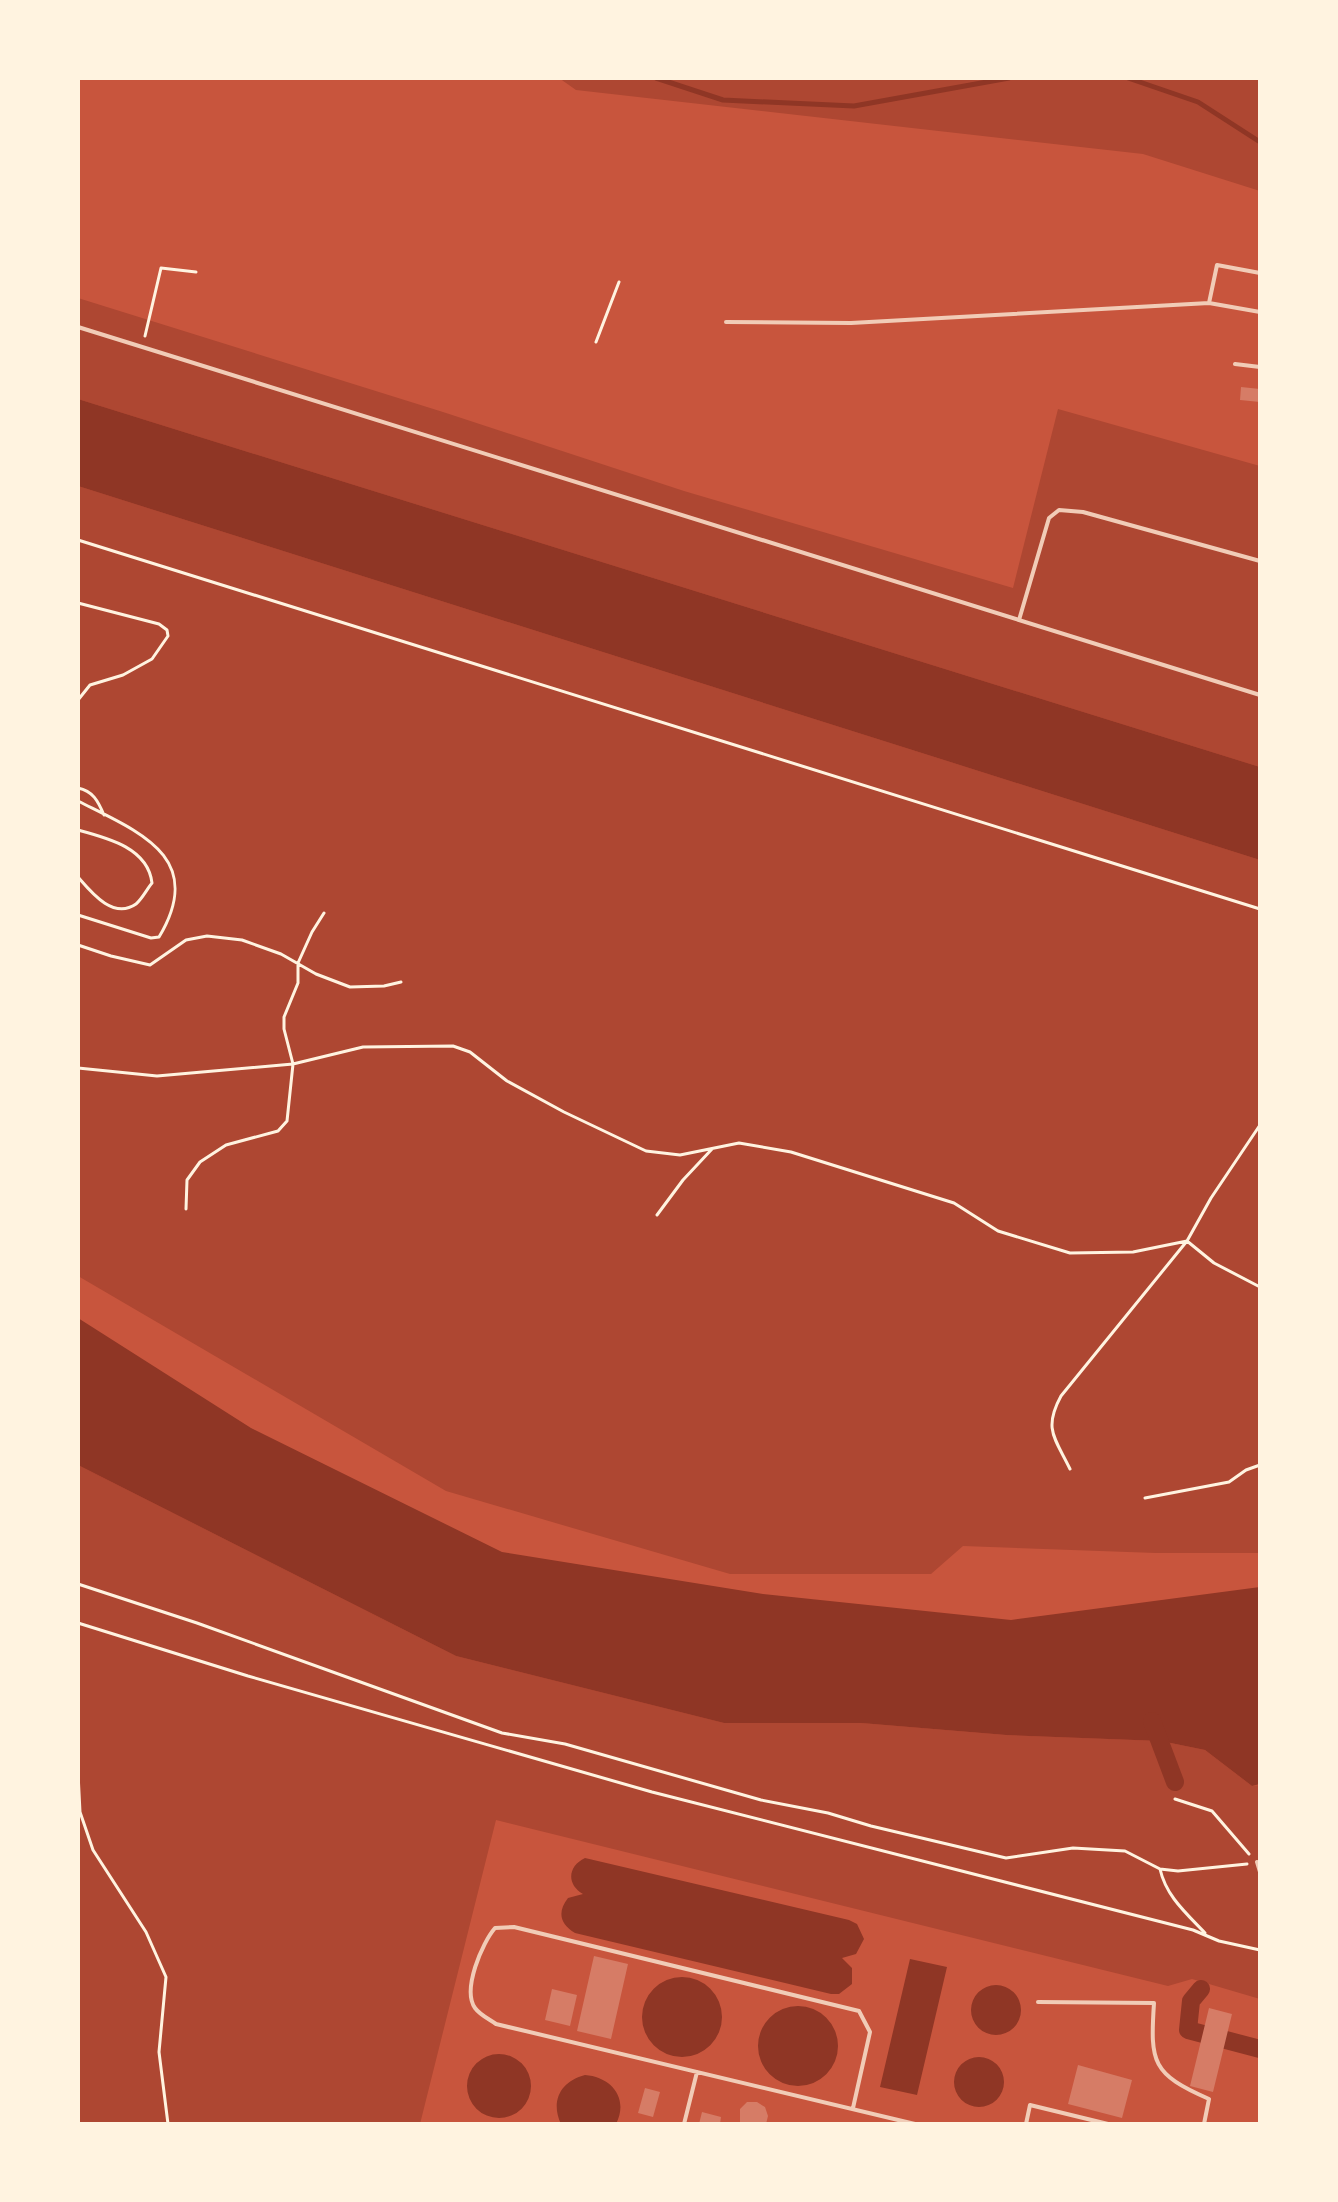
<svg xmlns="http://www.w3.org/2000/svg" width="1338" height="2202" viewBox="0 0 1338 2202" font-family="Jost,sans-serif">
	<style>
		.green { fill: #ae4732 }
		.water { fill: #8f3625 }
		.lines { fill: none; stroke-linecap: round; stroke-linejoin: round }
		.stream { stroke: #8f3625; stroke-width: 5 }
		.canal { stroke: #8f3625; stroke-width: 18 }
		.building { fill: #d67c66 }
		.path { stroke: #fff3e0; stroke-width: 3 }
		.service { stroke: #f1ccb7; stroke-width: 4 }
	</style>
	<rect width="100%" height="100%" fill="#c8553d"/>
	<!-- green -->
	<path class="green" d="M 559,78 L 1260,78 L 1260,191 L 1143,154 L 576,90 Z
		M 78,298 L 443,412 L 684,491 L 1013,588 L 1058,409 L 1260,466 L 1260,767 L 78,399 Z
		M 78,486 L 1260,860 L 1260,1553 L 1156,1553 L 963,1546 L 931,1574 L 730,1574 L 446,1491 L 78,1276 Z
		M 78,1465 L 456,1656 L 724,1723 L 861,1723 L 1006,1735 L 1161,1741 L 1205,1750 L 1252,1786 L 1260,1785 L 1260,1999 L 1192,1979 L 1168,1986 L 496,1820 L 420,2124 L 78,2124 Z"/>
	<!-- water -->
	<path class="water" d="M 78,399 L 1260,767 L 1260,860 L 78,486 Z
		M 78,1318 L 251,1428 L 502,1552 L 763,1594 L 1011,1620 L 1260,1587 L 1260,1784 L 1252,1786 L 1205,1750 L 1161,1741 L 1006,1735 L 861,1723 L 724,1723 L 456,1656 L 78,1465 Z
		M 585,1858 L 849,1920 L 857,1924 L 864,1939 L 856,1954 L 842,1958 L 852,1968 L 852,1984 L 839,1994 L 831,1994 L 575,1933 C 560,1924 557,1912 568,1898 L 583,1894 C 566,1884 568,1866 585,1858 Z
		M 910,1959 L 947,1967 L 917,2095 L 880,2087 Z
		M642 2017a40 40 0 1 1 80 0a40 40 0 1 1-80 0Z
		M971 2010a25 25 0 1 1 50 0a25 25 0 1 1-50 0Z
		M758 2046a40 40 0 1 1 80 0a40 40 0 1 1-80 0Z
		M467 2086a32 32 0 1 1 64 0a32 32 0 1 1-64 0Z
		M954 2082a25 25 0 1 1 50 0a25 25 0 1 1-50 0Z
		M 585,2075 C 612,2077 629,2099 616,2124 L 561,2124 C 550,2101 561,2081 585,2075 Z"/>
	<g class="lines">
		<!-- stream -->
		<path class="stream" d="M 656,78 L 723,100 L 854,106 L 1009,78
			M 1128,78 L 1198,102 L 1260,142"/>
		<!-- canal -->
		<path class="canal" d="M 1152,1721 L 1175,1782
			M 1201,1989 L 1191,2001 L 1188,2030 L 1260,2049"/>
	</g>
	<!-- building -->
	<path class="building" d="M 1241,387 L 1260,389 L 1260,402 L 1240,400 Z
		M 594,1956 L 628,1964 L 611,2039 L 577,2031 Z
		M 552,1989 L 577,1995 L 570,2026 L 545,2020 Z
		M 1209,2008 L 1232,2014 L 1213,2092 L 1190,2086 Z
		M 1078,2065 L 1132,2080 L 1122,2118 L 1068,2104 Z
		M 645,2088 L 660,2092 L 653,2117 L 638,2113 Z
		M 747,2102 L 757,2102 L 765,2107 L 768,2116 L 766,2124 L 740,2124 L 740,2109 Z
		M 702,2112 L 721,2117 L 720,2124 L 699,2124 Z"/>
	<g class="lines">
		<!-- path -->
		<path class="path" d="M 145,336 L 161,268 L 196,272
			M 596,342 L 619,282
			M 78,540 L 1260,909
			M 78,603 L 159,624 L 167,630 L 168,636 L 152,659 L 123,675 L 90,685 L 78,700
			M 78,788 C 93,791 98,801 104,815
			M 78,801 C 139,832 207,857 159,937 L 151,938 L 78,915
			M 78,830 C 108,838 148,848 152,883 C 147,889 142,899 136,904 C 113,920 91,892 78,877
			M 78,945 L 111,956 L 150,965 L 186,940 L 207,936 L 242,940 L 281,954 L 316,974 L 350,987 L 384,986 L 401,982
			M 78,1068 L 157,1076 L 293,1064 L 363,1047 L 453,1046 L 470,1052 L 507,1081 L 564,1112 L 646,1151 L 680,1155 L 739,1143 L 791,1152 L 954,1203 L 998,1231 L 1070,1253 L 1133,1252 L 1187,1241 L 1211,1198 L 1260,1125
			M 186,1209 L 187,1180 L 200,1162 L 226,1145 L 278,1131 L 287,1121 L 293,1064 L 284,1029 L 284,1017 L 298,983 L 298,963 L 312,932 L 324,913
			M 657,1215 L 683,1180 L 712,1149
			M 1070,1469 C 1055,1438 1043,1429 1061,1396 L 1187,1241 L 1214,1263 L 1260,1287
			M 1145,1498 L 1229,1482 L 1246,1470 L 1260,1465
			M 78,1584 L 197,1623 L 502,1733 L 565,1744 L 761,1800 L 828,1813 L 871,1826 L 1006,1858 L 1073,1848 L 1125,1851 L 1160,1869 L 1178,1871 L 1247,1864
			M 78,1623 L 248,1676 L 652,1792 L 1193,1930 L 1219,1941 L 1260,1950
			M 78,1773 L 80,1812 L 93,1850 L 146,1932 L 166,1977 L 159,2052 L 168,2124
			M 1175,1799 L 1212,1811 L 1249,1854
			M 1160,1869 C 1166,1896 1186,1913 1205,1933"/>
		<!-- service -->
		<path class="service" d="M 1209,303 L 1217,265 L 1260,273
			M 726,322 L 851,323 L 1209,303 L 1260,312
			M 78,327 L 1260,695
			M 1235,364 L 1260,367
			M 1019,620 L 1049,518 L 1059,510 L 1083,512 L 1260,561
			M 1257,1862 L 1260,1872
			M 1038,2002 L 1154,2003 C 1150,2063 1152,2074 1209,2099 L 1204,2124
			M 853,2108 L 870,2032 L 859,2011 L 514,1927 L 495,1928 C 482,1943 462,1990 475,2008 C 480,2015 489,2019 496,2024 L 915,2124
			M 684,2124 L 697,2072
			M 1026,2124 L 1030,2105 L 1108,2124"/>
	</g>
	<!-- border -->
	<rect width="1338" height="2202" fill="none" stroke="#fff3e0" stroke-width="160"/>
</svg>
